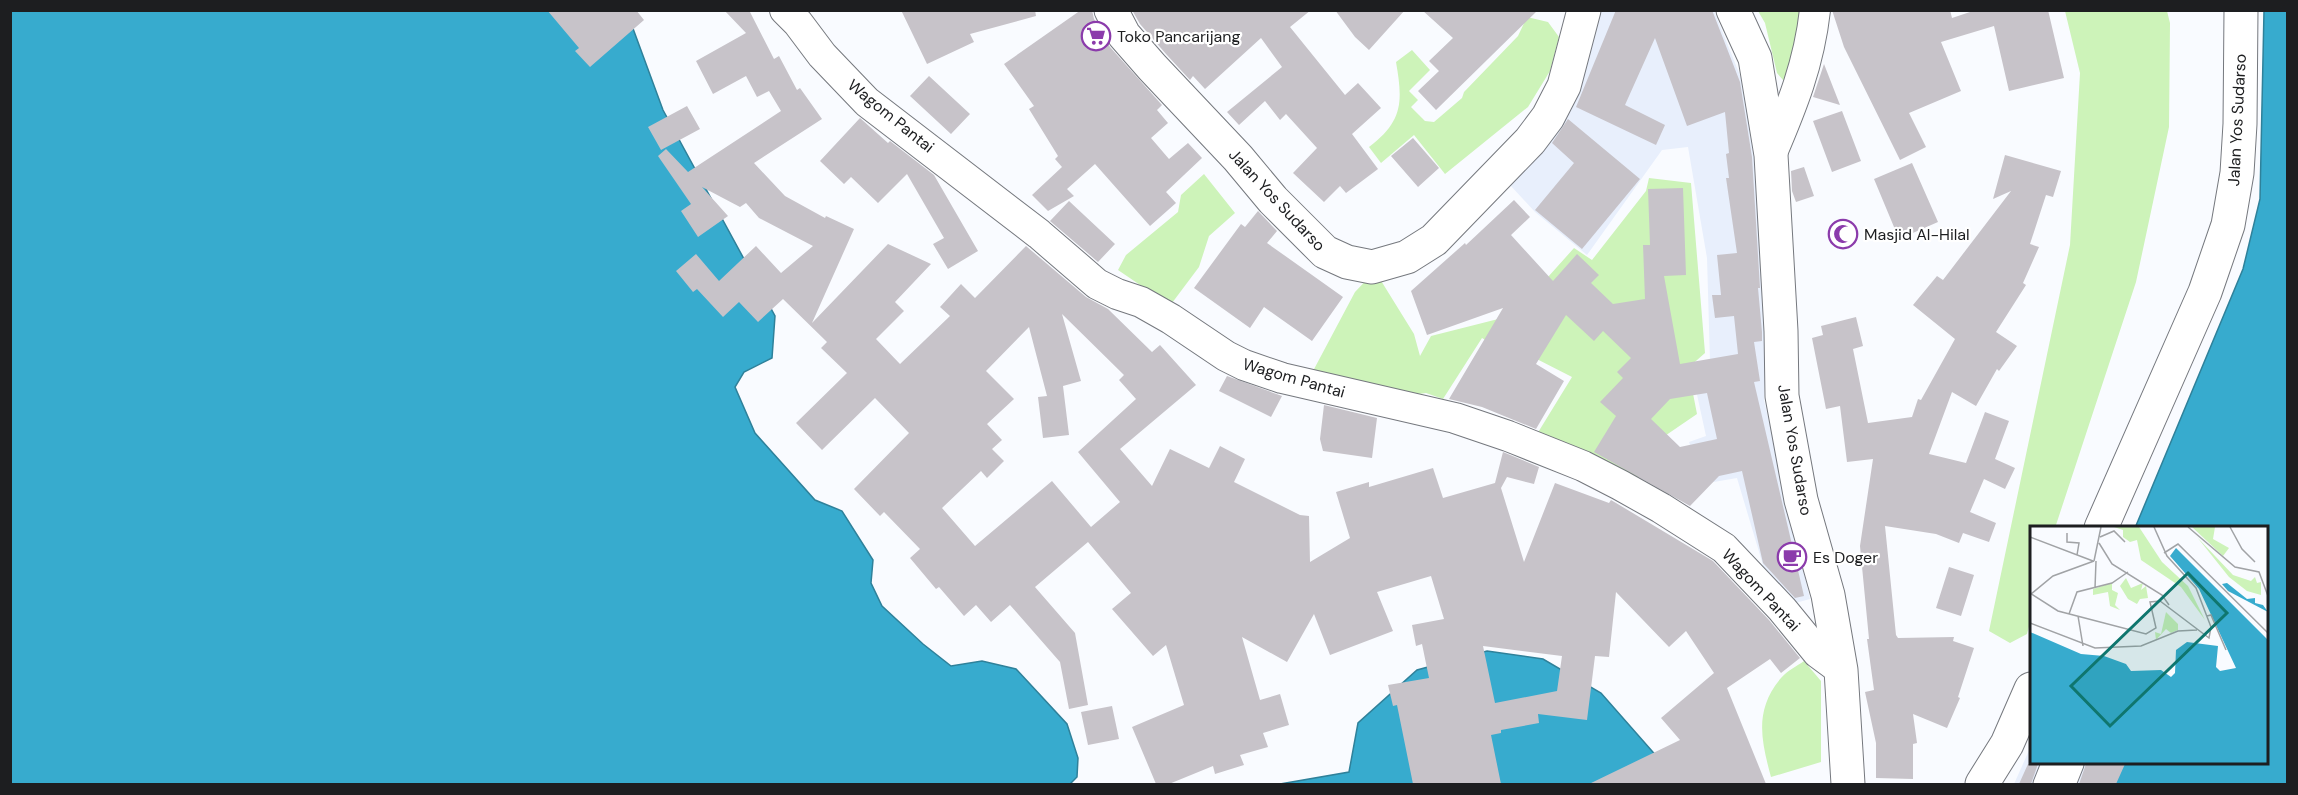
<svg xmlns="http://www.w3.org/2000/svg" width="2298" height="795" viewBox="0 0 2298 795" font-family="'DM Sans',sans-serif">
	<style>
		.built { fill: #e8effc }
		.green { fill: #cdf3b9 }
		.water { fill: #37abce; stroke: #2f819a; stroke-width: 1.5 }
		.building { fill: #c7c3c9; fill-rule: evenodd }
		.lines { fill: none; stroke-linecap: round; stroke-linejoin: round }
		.street-casing { stroke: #75787e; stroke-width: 23 }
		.secondary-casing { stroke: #75787e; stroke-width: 32 }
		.primary-casing { stroke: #75787e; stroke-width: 35 }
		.street { stroke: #fff; stroke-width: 21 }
		.secondary { stroke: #fff; stroke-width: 30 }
		.primary { stroke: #fff; stroke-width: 33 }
		.labels { text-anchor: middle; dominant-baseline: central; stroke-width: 4.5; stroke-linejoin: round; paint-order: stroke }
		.poi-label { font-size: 16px; fill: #1d1e20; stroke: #fff; text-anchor: start }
		.street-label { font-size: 16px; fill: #1d1e20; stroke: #fff }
		.inset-road { fill: none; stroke: #a1a3a6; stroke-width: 1.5 }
		.view { fill: #0f766e; fill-opacity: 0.15; stroke: #0f766e; stroke-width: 3 }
		.inset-edge { fill: none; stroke: #1d1e20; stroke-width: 3 }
	</style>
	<rect width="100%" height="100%" fill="#f9fbff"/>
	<!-- built -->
	<path class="built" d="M 1593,11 L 1714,11 L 1752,105 L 1766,328 L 1764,400 L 1810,599 L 1788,605 L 1771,592 L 1737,478 L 1708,483 L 1702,479 L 1689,442 L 1706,436 L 1691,367 L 1710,361 L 1707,258 L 1688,147 L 1662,150 L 1587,255 L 1535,212 L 1510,185 Z
		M 2031,746 L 2031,764 L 2093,764 L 2086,784 L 2014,784 Z"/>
	<!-- green -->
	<path class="green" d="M 1758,11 L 1801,11 L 1788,79 L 1783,80 L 1777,73 L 1765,23 Z
		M 2065,11 L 2167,11 L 2170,23 L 2169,127 L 2136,282 L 2055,528 L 2031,528 L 2031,619 L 2027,634 L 2010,643 L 1989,631 L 2070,245 L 2080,73 Z
		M 1527,17 L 1548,22 L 1559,37 L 1550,71 L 1528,107 L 1445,174 L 1414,135 L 1381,163 L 1369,147 C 1403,121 1403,102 1396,62 L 1412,50 L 1430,70 L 1409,91 L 1418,100 L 1411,107 L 1425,121 L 1434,122 L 1462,98 L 1464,92 L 1518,36 Z
		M 1204,174 L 1235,213 L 1209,236 L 1199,267 L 1172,303 L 1143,287 L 1118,270 L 1126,255 L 1178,212 L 1181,195 Z
		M 1649,178 L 1691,183 L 1705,353 L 1688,368 L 1697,414 L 1656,442 L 1634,486 L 1534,439 L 1572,377 L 1521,351 L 1510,355 L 1482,338 L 1443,399 L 1426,393 L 1402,396 L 1313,371 L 1355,292 L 1375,271 L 1414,334 L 1420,356 L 1431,336 L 1514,315 L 1574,248 L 1592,260 L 1646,191 Z
		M 1804,661 L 1821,681 L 1821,762 L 1771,777 C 1761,740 1754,710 1781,678 C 1787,671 1797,666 1804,661 Z"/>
	<!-- water -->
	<path class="water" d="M 10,11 L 624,11 L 628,15 L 663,110 L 775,316 L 772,358 L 744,372 L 735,387 L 755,433 L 815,500 L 842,511 L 873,560 L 871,583 L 882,606 L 923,644 L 951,666 L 982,661 L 1016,669 L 1067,724 L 1078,758 L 1077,777 L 1070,784 L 11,784 Z
		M 2264,11 L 2287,11 L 2287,784 L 2089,784 L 2096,764 L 2266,764 L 2266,528 L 2135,528 L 2243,269 L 2260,199 Z
		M 1487,651 L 1543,659 L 1601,693 L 1681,784 L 1280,784 L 1349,772 L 1358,723 L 1417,670 Z"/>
	<!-- building -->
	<path class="building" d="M 547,10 L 636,10 L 644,20 L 590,67 L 575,51 L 579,48 Z
		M 724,10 L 749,10 L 774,59 L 779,56 L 797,90 L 800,88 L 822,119 L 754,163 L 785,196 L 825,218 L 826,216 L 854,229 L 812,323 L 888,244 L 931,264 L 895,302 L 904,311 L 876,339 L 900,364 L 950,316 L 940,307 L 961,284 L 975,298 L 1026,246 L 1086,297 L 1108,309 L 1152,352 L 1160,345 L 1196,385 L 1120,449 L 1152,486 L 1170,449 L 1209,468 L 1220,446 L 1245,459 L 1234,482 L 1300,515 L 1309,516 L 1310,562 L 1350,538 L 1336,492 L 1369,482 L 1369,487 L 1433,468 L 1443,498 L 1495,483 L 1503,452 L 1539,467 L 1534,484 L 1507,477 L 1501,488 L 1524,562 L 1555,483 L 1609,503 L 1611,500 L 1713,561 L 1769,620 L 1800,658 L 1781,673 L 1770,659 L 1727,688 L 1766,784 L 1589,784 L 1680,740 L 1661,718 L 1714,673 L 1686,631 L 1669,647 L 1616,592 L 1609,657 L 1595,656 L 1587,720 L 1538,714 L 1539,723 L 1501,730 L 1501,733 L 1491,735 L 1501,784 L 1413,784 L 1397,705 L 1393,706 L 1388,685 L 1429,678 L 1422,644 L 1416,646 L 1412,625 L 1444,619 L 1431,576 L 1377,592 L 1393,631 L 1330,655 L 1314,614 L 1287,662 L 1242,637 L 1260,700 L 1280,694 L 1289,725 L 1263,733 L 1268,747 L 1240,755 L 1244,765 L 1215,774 L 1213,766 L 1169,784 L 1156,784 L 1132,727 L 1184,705 L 1166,645 L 1153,656 L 1112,609 L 1131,593 L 1088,542 L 1035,587 L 1075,633 L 1088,705 L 1069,709 L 1060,662 L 1010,605 L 991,622 L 976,605 L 964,616 L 939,587 L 936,589 L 910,558 L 920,549 L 884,512 L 880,516 L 854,489 L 909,433 L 875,398 L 822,450 L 796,423 L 847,373 L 821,348 L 827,342 L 783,299 L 758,322 L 739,302 L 723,317 L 697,289 L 693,292 L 676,271 L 696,254 L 719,281 L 756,246 L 781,273 L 813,246 L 759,218 L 746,203 L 740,207 L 702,187 L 728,216 L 698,237 L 681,211 L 691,204 L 658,156 L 666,149 L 688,172 L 781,111 L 769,91 L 757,97 L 746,76 L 713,94 L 696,61 L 746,33 ZM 1062,314 L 1124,375 L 1119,380 L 1136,399 L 1078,452 L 1120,502 L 1091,527 L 1052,481 L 975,546 L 942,508 L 981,471 L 987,478 L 1004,461 L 992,449 L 1002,440 L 987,424 L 1014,399 L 986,371 L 1029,327 L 1047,396 L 1038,397 L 1043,438 L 1069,435 L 1063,386 L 1081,381 ZM 1483,646 L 1562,656 L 1557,691 L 1495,703 Z
		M 901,10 L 1035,10 L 1036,16 L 970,34 L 974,42 L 927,64 Z
		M 1081,10 L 1092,10 L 1094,19 L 1110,47 L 1162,105 L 1157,110 L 1168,123 L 1151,138 L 1169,159 L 1188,143 L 1202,158 L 1166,192 L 1176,203 L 1150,226 L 1095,164 L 1067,189 L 1074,196 L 1048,211 L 1032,195 L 1062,167 L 1055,159 L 1058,156 L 1029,109 L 1034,106 L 1004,64 Z
		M 1132,10 L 1311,10 L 1290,27 L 1345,95 L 1358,83 L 1381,108 L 1352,134 L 1378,169 L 1346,193 L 1340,186 L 1324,202 L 1293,173 L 1317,148 L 1286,114 L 1280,120 L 1265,101 L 1239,125 L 1227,112 L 1282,67 L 1261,38 L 1205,89 L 1193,76 L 1190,80 L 1166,54 L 1140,24 Z
		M 1335,10 L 1405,10 L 1369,50 L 1355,37 Z
		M 1422,10 L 1538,10 L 1436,110 L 1418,91 L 1439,71 L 1429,61 L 1453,38 Z
		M 1616,10 L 1712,10 L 1740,82 L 1752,157 L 1760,288 L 1758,288 L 1762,332 L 1762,341 L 1754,342 L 1760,381 L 1754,382 L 1804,596 L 1795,598 L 1763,563 L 1742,471 L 1719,476 L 1690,506 L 1594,452 L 1616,416 L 1600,402 L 1623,378 L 1617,372 L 1631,358 L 1603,331 L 1594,341 L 1566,315 L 1536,364 L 1564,381 L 1536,429 L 1482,407 L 1449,399 L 1503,308 L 1427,335 L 1411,291 L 1465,243 L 1466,245 L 1514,200 L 1530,217 L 1511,235 L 1553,281 L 1577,254 L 1599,275 L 1591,283 L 1613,304 L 1645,299 L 1643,245 L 1650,245 L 1648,189 L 1683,188 L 1686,275 L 1664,276 L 1680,364 L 1738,354 L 1734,316 L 1715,318 L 1712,295 L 1721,295 L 1717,255 L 1737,253 L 1726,178 L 1729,178 L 1726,154 L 1729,153 L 1725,112 L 1687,126 L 1655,38 L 1625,105 L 1665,125 L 1656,145 L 1576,107 ZM 1707,393 L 1717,439 L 1680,447 L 1651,419 L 1670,399 Z
		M 1832,10 L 1950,10 L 1952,18 L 1976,10 L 2048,10 L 2064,78 L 2009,91 L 1994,26 L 1941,42 L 1961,91 L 1909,113 L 1926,147 L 1900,160 L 1844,47 Z
		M 1824,64 L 1840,105 L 1813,97 Z
		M 929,76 L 970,114 L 951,134 L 910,96 Z
		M 687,106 L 700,129 L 661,150 L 648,127 Z
		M 1842,111 L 1861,161 L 1832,172 L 1813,121 Z
		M 860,118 L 888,143 L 890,141 L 934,175 L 978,251 L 948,269 L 933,244 L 944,238 L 907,174 L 878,203 L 851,177 L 844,184 L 820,161 Z
		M 1568,119 L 1640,179 L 1582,249 L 1535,210 L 1574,163 L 1552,143 Z
		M 1413,138 L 1439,168 L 1418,187 L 1391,156 Z
		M 2005,155 L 2061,171 L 2053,197 L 2046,195 L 2030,244 L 2039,247 L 2023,283 L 2026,285 L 1996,332 L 2017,346 L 1999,371 L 1997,369 L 1976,406 L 1952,392 L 1929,454 L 1966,463 L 1985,412 L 2009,421 L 1995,459 L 2015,468 L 2005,489 L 1984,479 L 1970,512 L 1996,523 L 1989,542 L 1963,533 L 1959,543 L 1936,534 L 1885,526 L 1896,635 L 1898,638 L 1954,637 L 1953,641 L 1974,648 L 1958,697 L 1960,698 L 1947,728 L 1913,714 L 1917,743 L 1913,744 L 1913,779 L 1876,778 L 1876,743 L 1865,692 L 1874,690 L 1867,639 L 1869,639 L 1860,546 L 1873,459 L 1847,462 L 1840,406 L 1826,409 L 1812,338 L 1823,335 L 1821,326 L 1856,317 L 1863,346 L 1853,349 L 1868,423 L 1912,417 L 1918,399 L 1921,400 L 1955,339 L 1913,305 L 1937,276 L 1943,280 L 2011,191 L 1993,199 Z
		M 1912,163 L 1938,222 L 1899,239 L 1874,179 Z
		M 1804,167 L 1814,196 L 1796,202 L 1792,191 L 1791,171 Z
		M 1069,201 L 1115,244 L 1098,262 L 1050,221 Z
		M 1258,211 L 1277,231 L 1267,243 L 1343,297 L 1312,341 L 1264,307 L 1250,328 L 1194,288 L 1241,224 L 1245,227 Z
		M 1227,376 L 1282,396 L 1271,417 L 1219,391 Z
		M 1324,405 L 1377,418 L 1372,458 L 1323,451 L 1320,439 Z
		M 1949,567 L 1974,575 L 1961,616 L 1936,608 Z
		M 1112,706 L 1119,739 L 1088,745 L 1081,712 Z
		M 2028,764 L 2038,764 L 2031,784 L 2019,784 Z
		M 2086,764 L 2125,764 L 2116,784 L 2079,784 Z"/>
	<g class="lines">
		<!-- street casing -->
		<g class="street-casing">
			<path id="street" d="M 2044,784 L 2052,764
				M 2065,784 L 2073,764"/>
		</g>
		<!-- secondary casing -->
		<g class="secondary-casing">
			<path id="secondary" d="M 785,10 L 798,23 L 822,55 L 867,102 L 1039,234 L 1097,284 L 1117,294 L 1141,302 L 1171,319 L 1226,356 L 1244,365 L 1282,378 L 1455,418 L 1508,436 L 1583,466 L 1620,485 L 1661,508 L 1724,548 L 1782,609 L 1818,653 L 1841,670
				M 1771,155 C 1792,106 1809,64 1815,10"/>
		</g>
		<!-- primary casing -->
		<g class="primary-casing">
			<path id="primary" d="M 1111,10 L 1124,35 L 1152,67 L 1238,158 L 1273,200 L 1325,252 L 1347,262 L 1372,267 L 1407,257 L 1434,240 L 1530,141 L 1548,117 L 1564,86 L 1584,10
				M 1733,10 L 1755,58 L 1771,155 L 1781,331 L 1782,396 L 1801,500 L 1828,595 L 1841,670 L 1848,784
				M 2101,528 L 2205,292 L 2228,225 L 2237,173 L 2240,124 L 2241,10
				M 1982,784 L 2007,744 L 2031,689"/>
		</g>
		<!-- street -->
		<use href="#street" class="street"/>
		<!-- secondary -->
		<use href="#secondary" class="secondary"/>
		<!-- primary -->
		<use href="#primary" class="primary"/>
	</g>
	<!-- icons -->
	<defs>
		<g id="supermarket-ring" transform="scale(1.5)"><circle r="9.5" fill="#fff" stroke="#8b3bab" stroke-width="1.5"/><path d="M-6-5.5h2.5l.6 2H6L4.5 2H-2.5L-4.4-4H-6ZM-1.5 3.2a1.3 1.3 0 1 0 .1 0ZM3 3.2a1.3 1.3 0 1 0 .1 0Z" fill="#8b3bab"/></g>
		<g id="mosque-ring" transform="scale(1.5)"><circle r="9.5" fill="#fff" stroke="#8b3bab" stroke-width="1.5"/><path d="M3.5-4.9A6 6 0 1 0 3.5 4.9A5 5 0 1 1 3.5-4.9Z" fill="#8b3bab"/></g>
		<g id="cafe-ring" transform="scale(1.5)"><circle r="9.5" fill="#fff" stroke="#8b3bab" stroke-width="1.5"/><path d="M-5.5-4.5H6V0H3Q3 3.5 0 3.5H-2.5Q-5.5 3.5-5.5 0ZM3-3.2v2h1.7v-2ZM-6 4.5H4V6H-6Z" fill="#8b3bab"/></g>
	</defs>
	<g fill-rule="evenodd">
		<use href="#supermarket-ring" x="1096" y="36"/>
		<use href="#mosque-ring" x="1843" y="234"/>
		<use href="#cafe-ring" x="1792" y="557"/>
	</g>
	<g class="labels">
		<!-- poi labels -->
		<g class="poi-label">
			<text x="1117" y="36">Toko Pancarijang</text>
			<text x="1864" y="234">Masjid Al-Hilal</text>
			<text x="1813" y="557">Es Doger</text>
		</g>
		<!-- street labels -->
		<g class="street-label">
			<text transform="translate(891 116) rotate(39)">Wagom Pantai</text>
			<text transform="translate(2237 120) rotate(-87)">Jalan Yos Sudarso</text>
			<text transform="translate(1277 200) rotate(47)">Jalan Yos Sudarso</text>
			<text transform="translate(1294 378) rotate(16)">Wagom Pantai</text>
			<text transform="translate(1795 450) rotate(80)">Jalan Yos Sudarso</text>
			<text transform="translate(1761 590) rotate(47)">Wagom Pantai</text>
		</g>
	</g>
	<!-- overview -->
	<g transform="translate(2030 526)">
		<rect width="238" height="238" fill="#f9fbff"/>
		<path d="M 84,1 L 109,1 L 132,36 L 158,60 L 175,94 L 151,61 L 111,34 L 107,14 L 100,16 L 93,11 L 93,4 ZM 162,1 L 185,1 L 183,13 L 199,22 L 193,30 ZM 167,11 L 203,49 L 221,55 L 225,51 L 227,57 L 231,56 L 231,69 L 217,65 L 199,51 ZM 96,52 L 101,62 L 113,57 L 111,64 L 116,60 L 118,72 L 110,73 L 107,78 L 98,73 L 90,60 ZM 82,57 L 82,64 L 88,67 L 85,79 L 90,84 L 80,80 L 78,66 L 63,69 L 63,63 ZM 136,86 L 148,98 L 148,104 L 141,107 L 136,103 L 126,114 L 125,106 L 131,108 Z" fill="#cdf3b9"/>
		<path d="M 146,22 L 238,114 L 238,238 L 0,238 L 0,106 L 51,128 L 74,130 L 96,138 L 101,145 L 131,144 L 141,151 L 145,147 L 146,124 L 157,116 L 188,120 L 186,141 L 190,145 L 206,142 L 169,63 L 140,30 ZM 197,57 L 217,73 L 225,72 L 225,77 L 233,79 L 238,86 L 198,65 L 192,58 Z" fill="#37abce"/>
		<path class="inset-road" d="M 158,1 L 205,41 L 229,46 L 238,70M 200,1 L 212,23 L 225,36M 37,7 L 37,16 L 49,17 L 47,29M 0,11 L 63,35M 70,11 L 84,5 L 95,16M 69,17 L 82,38 L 132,69 L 139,79M 134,27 L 148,18 L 238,107M 64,35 L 71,1M 65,62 L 66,35M 0,67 L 28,85 L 116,108 L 126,102 L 120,76 L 130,75 L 179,112 L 181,101 L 166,62 L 137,30 L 124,1M 1,68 L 23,50 L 64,35M 39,88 L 47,66 L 82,57 L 98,46M 48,90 L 53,120M 177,90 L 181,89 L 196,124M 0,97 L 65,122 L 111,120 L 148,105 L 167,104"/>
		<path class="view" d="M 158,47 L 197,87 L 80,200 L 41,160 Z"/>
		<rect width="238" height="238" class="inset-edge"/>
	</g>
	<!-- border -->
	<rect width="2298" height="795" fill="none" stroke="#1d1e20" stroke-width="24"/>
</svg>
